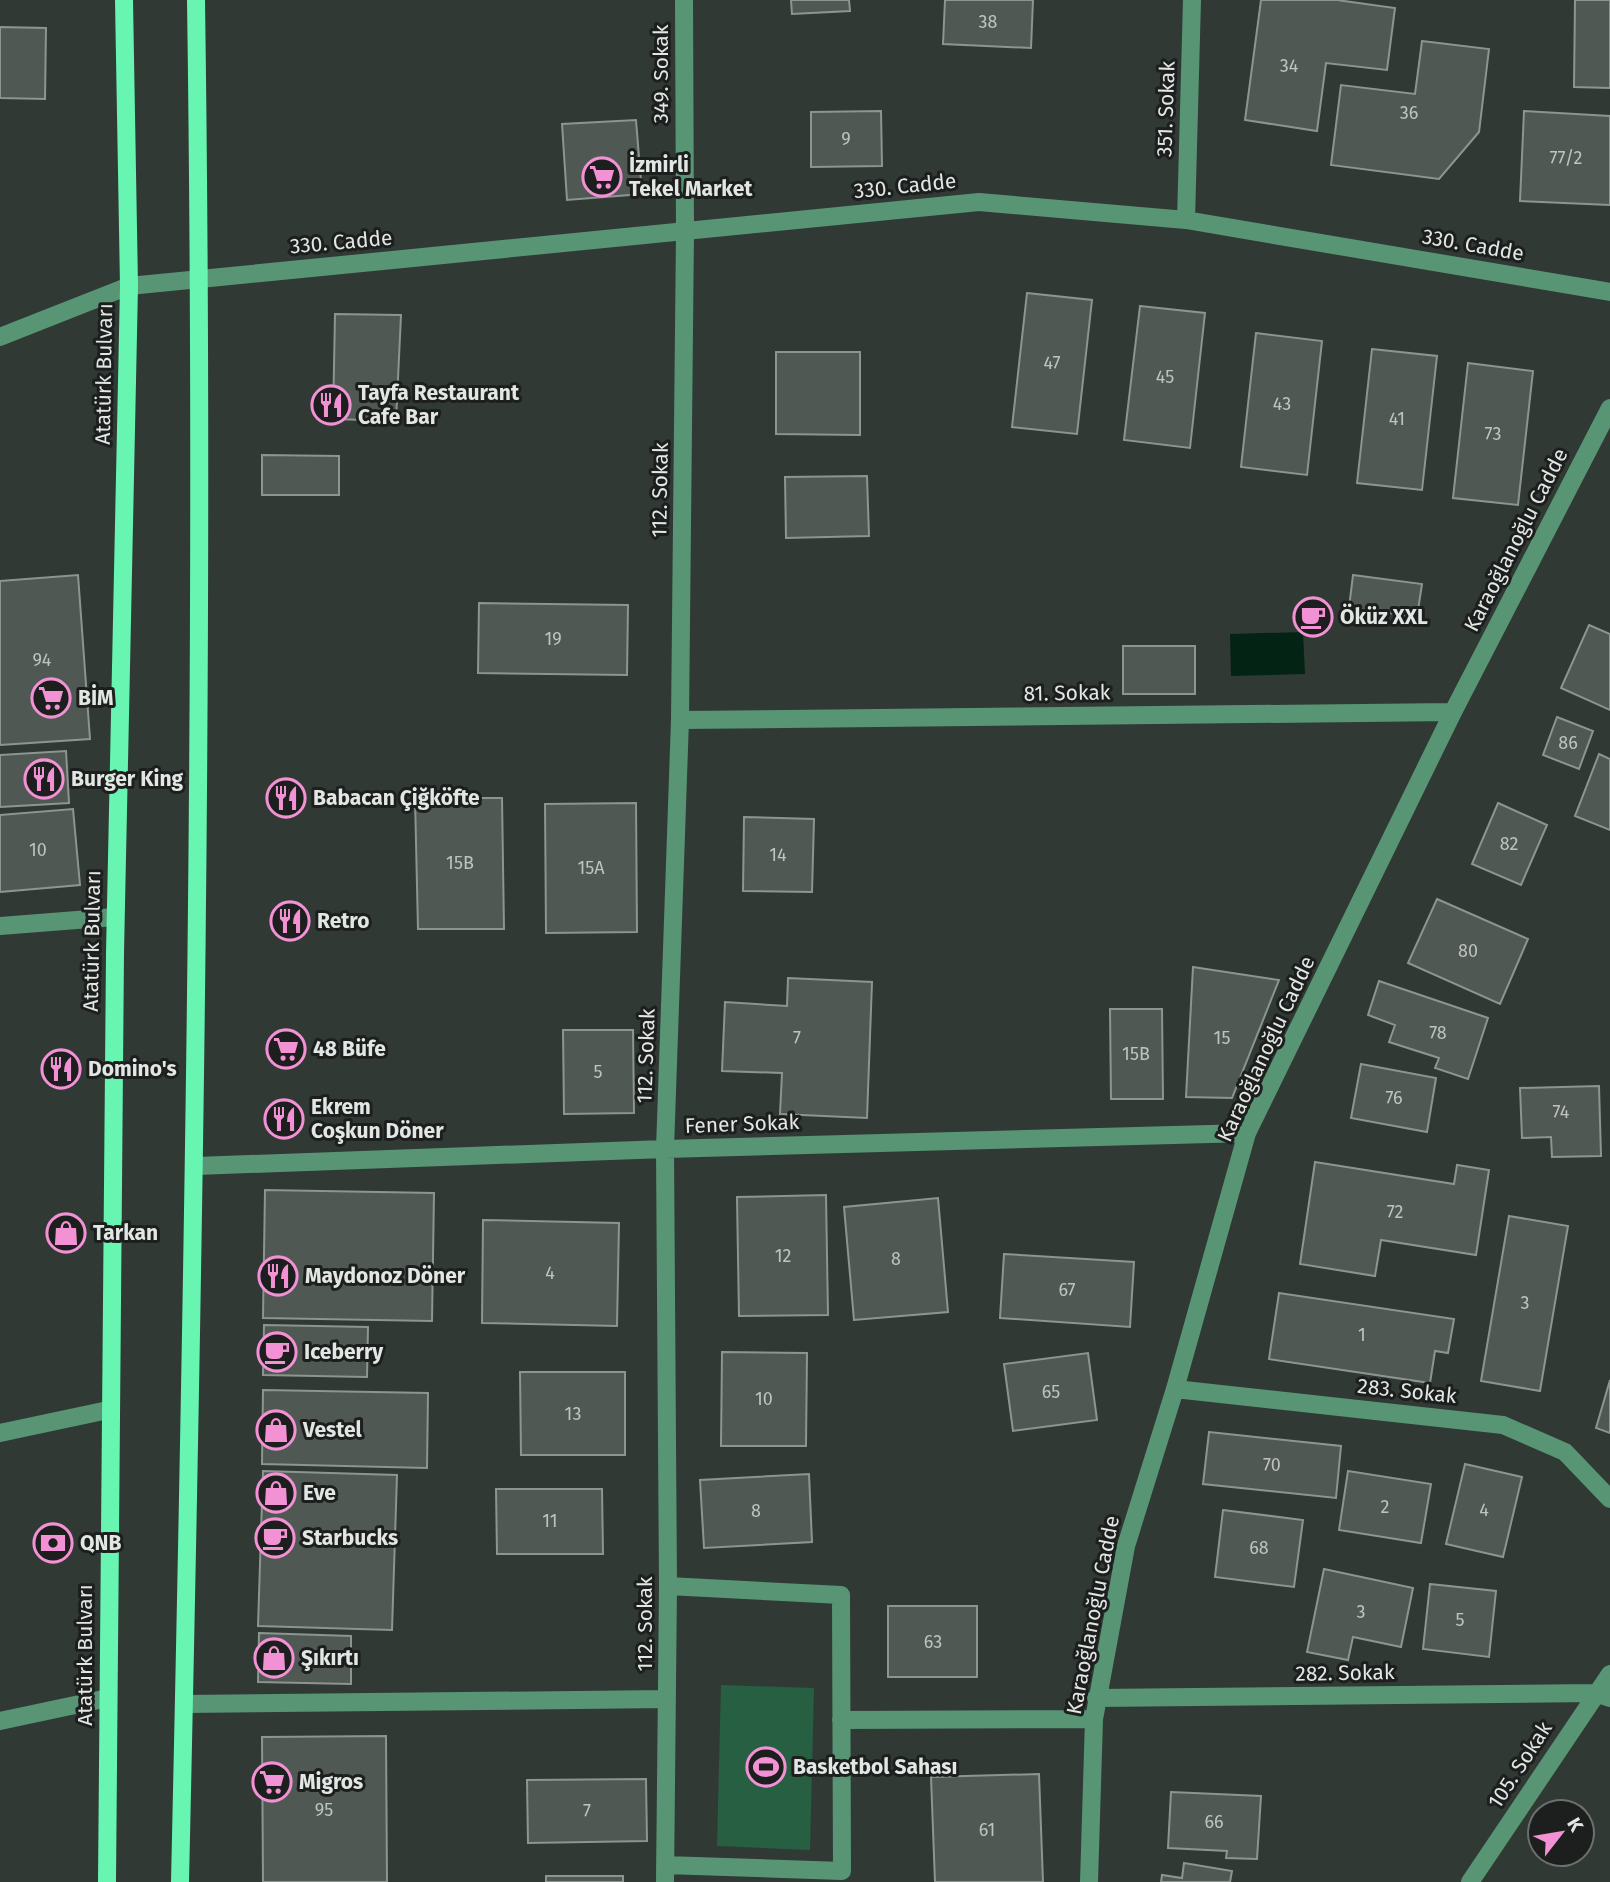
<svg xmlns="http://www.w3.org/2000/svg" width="1610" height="1882" viewBox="0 0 1610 1882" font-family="'Fira Sans',sans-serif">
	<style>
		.green { fill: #275f43 }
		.water { fill: #032415 }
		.building { fill: #505853; stroke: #8c9590; stroke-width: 2 }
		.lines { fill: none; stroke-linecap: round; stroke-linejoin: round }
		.minor { stroke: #589575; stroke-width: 18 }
		.major { stroke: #68f4b1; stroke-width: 18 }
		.labels { text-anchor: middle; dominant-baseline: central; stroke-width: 6; stroke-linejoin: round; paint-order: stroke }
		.number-label { font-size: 18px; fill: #bec3c0 }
		.street-label { font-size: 21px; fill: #e2e7e4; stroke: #1c1f1d }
		.poi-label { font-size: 21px; font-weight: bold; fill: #e2e7e4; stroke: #1c1f1d; text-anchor: start }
	</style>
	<rect width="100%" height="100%" fill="#313935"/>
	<!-- green -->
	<path class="green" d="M 721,1685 L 814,1688 L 810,1850 L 717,1846 Z"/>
	<!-- water -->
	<path class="water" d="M 1303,632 L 1305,674 L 1231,676 L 1230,634 Z"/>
	<!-- building -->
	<path class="building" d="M 791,0 L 849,0 L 850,11 L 792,14 Z
		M 945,0 L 1033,0 L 1031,48 L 943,44 Z
		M 1261,0 L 1337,0 L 1395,8 L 1387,70 L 1326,63 L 1317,131 L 1245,120 Z
		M 1575,0 L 1610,0 L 1610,88 L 1574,87 Z
		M 0,27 L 46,28 L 45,99 L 0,98 Z
		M 1422,41 L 1489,49 L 1479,132 L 1439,179 L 1331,165 L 1341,85 L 1415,94 Z
		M 881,111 L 882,166 L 811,167 L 811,112 Z
		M 1524,111 L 1610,116 L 1610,205 L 1520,201 Z
		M 636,120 L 642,194 L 567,200 L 562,124 Z
		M 1027,293 L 1092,300 L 1077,434 L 1012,427 Z
		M 1140,306 L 1205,313 L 1190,448 L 1124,440 Z
		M 335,314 L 401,315 L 396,421 L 333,419 Z
		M 1256,333 L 1322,341 L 1307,475 L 1241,467 Z
		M 1372,349 L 1437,356 L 1422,490 L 1357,483 Z
		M 776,352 L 860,352 L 860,435 L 776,434 Z
		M 1468,363 L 1533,371 L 1518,505 L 1453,498 Z
		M 262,455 L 339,456 L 339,495 L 262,495 Z
		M 867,476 L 869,536 L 786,538 L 785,477 Z
		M 78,575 L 90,739 L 0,745 L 0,581 Z
		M 1353,575 L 1422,584 L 1417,617 L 1349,608 Z
		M 479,603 L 628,605 L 627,675 L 478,673 Z
		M 1589,625 L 1610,634 L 1610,710 L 1561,688 Z
		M 1123,646 L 1195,646 L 1195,694 L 1123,694 Z
		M 1557,717 L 1593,731 L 1579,769 L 1543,755 Z
		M 66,751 L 69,803 L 0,807 L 0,755 Z
		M 1599,754 L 1610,759 L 1610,830 L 1575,816 Z
		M 415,798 L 502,798 L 504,929 L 418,929 Z
		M 636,803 L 637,932 L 546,933 L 545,804 Z
		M 1498,803 L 1547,825 L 1521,885 L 1472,864 Z
		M 73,809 L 80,885 L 0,892 L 0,815 Z
		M 744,817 L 814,819 L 812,892 L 743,891 Z
		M 1437,899 L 1528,939 L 1500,1004 L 1408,963 Z
		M 1193,967 L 1279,980 L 1232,1098 L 1186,1097 Z
		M 788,978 L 872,982 L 867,1118 L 780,1114 L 782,1073 L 722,1071 L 725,1002 L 787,1006 Z
		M 1379,981 L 1488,1018 L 1468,1079 L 1435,1068 L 1439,1058 L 1389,1042 L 1395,1025 L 1368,1015 Z
		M 1110,1009 L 1162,1009 L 1163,1099 L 1111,1099 Z
		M 563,1030 L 633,1030 L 634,1113 L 564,1114 Z
		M 1361,1064 L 1436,1078 L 1427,1132 L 1351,1118 Z
		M 1599,1086 L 1601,1156 L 1552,1157 L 1551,1137 L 1522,1138 L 1520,1088 Z
		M 1315,1162 L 1454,1184 L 1457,1165 L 1489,1170 L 1476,1255 L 1381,1240 L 1375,1276 L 1300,1264 Z
		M 265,1190 L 434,1193 L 432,1321 L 263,1318 Z
		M 826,1195 L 828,1315 L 739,1316 L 737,1197 Z
		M 938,1198 L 948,1312 L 854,1320 L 844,1207 Z
		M 1509,1216 L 1568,1226 L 1540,1391 L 1481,1381 Z
		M 483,1220 L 619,1223 L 617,1326 L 482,1323 Z
		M 1004,1254 L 1134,1262 L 1130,1327 L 1000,1318 Z
		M 1279,1293 L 1454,1319 L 1448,1353 L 1435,1351 L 1430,1383 L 1269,1359 Z
		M 264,1325 L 368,1327 L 367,1377 L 263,1375 Z
		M 722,1352 L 807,1353 L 806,1446 L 721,1446 Z
		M 1088,1353 L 1097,1420 L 1013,1431 L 1004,1364 Z
		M 520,1372 L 625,1372 L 625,1455 L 521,1455 Z
		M 1610,1380 L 1610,1433 L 1596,1428 Z
		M 263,1390 L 428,1393 L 427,1468 L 262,1464 Z
		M 1209,1432 L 1341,1446 L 1336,1498 L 1203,1484 Z
		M 1465,1464 L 1522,1477 L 1503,1557 L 1446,1544 Z
		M 263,1471 L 397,1475 L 392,1630 L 258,1626 Z
		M 1348,1471 L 1431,1484 L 1421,1543 L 1339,1530 Z
		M 809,1474 L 812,1542 L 704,1548 L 700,1480 Z
		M 496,1489 L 602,1489 L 603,1554 L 497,1554 Z
		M 1223,1510 L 1303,1520 L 1294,1587 L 1215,1577 Z
		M 1324,1569 L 1413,1588 L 1401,1647 L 1353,1637 L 1348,1660 L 1307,1652 Z
		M 1430,1584 L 1496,1591 L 1489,1657 L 1423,1649 Z
		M 888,1606 L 977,1606 L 977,1677 L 888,1677 Z
		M 259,1633 L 351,1636 L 351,1684 L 258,1682 Z
		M 386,1736 L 387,1882 L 263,1882 L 262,1737 Z
		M 1039,1774 L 1043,1882 L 935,1882 L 931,1777 Z
		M 646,1779 L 647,1841 L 528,1843 L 527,1780 Z
		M 1171,1792 L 1261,1796 L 1257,1859 L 1226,1858 L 1227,1851 L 1168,1848 Z
		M 1184,1863 L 1232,1871 L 1230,1882 L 1161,1882 L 1162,1875 L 1182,1878 Z
		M 546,1876 L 623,1876 L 623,1882 L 546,1882 Z"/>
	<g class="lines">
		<!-- minor -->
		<path class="minor" d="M 1186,220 L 1192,0
			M 0,337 L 129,286 L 979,202 L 1186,220 L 1610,292
			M 680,720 L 1453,712
			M 0,926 L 115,917
			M 196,1166 L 665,1149 L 1247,1133
			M 1175,1389 L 1503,1425 L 1565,1452 L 1610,1499
			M 0,1433 L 108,1410
			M 1096,1698 L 1595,1693 L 1610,1698
			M 184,1704 L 667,1699
			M 841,1720 L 1094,1719
			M 0,1721 L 108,1698
			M 665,1865 L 842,1871 L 841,1595 L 668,1586
			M 665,1882 L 668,1586 L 665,1149 L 680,720 L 685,232 L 684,0
			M 1089,1882 L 1094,1719 L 1126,1546 L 1175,1389 L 1247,1133 L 1453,712 L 1610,408
			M 1470,1882 L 1610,1674"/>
		<!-- major -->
		<path class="major" d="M 107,1882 L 115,953 L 129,286 L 124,0
			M 180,1882 C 194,1255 205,627 196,0"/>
	</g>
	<!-- icons -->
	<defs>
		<g id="supermarket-ring" transform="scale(2.0125)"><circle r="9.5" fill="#1c1f1d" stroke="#f391d5" stroke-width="1.5"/><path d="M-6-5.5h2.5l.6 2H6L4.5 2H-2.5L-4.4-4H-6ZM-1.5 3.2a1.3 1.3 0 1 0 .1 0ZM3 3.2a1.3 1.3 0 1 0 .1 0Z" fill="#f391d5"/></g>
		<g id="restaurant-ring" transform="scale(2.0125)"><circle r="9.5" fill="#1c1f1d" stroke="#f391d5" stroke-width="1.5"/><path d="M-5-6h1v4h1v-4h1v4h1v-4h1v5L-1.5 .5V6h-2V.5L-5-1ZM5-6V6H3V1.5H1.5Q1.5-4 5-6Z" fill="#f391d5"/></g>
		<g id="cafe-ring" transform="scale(2.0125)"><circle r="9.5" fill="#1c1f1d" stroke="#f391d5" stroke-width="1.5"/><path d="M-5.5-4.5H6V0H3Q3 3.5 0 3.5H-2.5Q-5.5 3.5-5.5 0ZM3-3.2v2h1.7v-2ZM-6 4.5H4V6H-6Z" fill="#f391d5"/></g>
		<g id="shop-ring" transform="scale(2.0125)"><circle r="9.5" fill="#1c1f1d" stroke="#f391d5" stroke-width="1.5"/><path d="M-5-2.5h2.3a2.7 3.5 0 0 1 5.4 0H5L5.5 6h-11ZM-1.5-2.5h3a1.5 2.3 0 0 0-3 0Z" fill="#f391d5"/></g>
		<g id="bank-ring" transform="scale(2.0125)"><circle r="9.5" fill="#1c1f1d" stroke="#f391d5" stroke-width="1.5"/><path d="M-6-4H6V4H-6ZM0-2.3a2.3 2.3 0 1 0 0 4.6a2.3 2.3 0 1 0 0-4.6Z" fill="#f391d5"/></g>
		<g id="stadium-ring" transform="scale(2.0125)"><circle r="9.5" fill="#1c1f1d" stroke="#f391d5" stroke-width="1.5"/><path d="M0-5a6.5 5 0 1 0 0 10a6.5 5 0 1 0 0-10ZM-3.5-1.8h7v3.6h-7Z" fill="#f391d5"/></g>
	</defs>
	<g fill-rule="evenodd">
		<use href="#supermarket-ring" x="602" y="177"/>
		<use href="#restaurant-ring" x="331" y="405"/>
		<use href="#cafe-ring" x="1313" y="617"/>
		<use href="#supermarket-ring" x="51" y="698"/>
		<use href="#restaurant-ring" x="44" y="779"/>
		<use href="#restaurant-ring" x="286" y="798"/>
		<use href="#restaurant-ring" x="290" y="921"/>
		<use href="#supermarket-ring" x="286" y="1049"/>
		<use href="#restaurant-ring" x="61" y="1069"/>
		<use href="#restaurant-ring" x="284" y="1119"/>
		<use href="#shop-ring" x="66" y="1233"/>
		<use href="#restaurant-ring" x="278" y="1276"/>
		<use href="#cafe-ring" x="277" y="1352"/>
		<use href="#shop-ring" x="276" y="1430"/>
		<use href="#shop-ring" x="276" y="1493"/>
		<use href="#cafe-ring" x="275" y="1538"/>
		<use href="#bank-ring" x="53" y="1543"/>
		<use href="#shop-ring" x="274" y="1658"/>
		<use href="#stadium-ring" x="766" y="1767"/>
		<use href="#supermarket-ring" x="272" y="1782"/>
	</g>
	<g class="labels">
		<!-- number labels -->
		<g class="number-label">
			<text x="988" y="22">38</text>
			<text x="1289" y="66">34</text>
			<text x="1409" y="113">36</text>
			<text x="846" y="139">9</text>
			<text x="1566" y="158">77/2</text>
			<text x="1052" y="363">47</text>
			<text x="1165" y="377">45</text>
			<text x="1282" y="404">43</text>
			<text x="1397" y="419">41</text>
			<text x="1493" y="434">73</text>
			<text x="553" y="639">19</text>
			<text x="42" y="660">94</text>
			<text x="1568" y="743">86</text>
			<text x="1509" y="844">82</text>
			<text x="38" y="850">10</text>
			<text x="778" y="855">14</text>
			<text x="460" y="863">15B</text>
			<text x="591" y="868">15A</text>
			<text x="1468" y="951">80</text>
			<text x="1438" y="1033">78</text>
			<text x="797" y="1038">7</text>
			<text x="1222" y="1038">15</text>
			<text x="1136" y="1054">15B</text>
			<text x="598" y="1072">5</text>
			<text x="1394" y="1098">76</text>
			<text x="1561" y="1112">74</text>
			<text x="1395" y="1212">72</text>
			<text x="783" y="1256">12</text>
			<text x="896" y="1259">8</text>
			<text x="550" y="1273">4</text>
			<text x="1067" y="1290">67</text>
			<text x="1525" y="1303">3</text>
			<text x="1362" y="1335">1</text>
			<text x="1051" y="1392">65</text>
			<text x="764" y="1399">10</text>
			<text x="573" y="1414">13</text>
			<text x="1272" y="1465">70</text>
			<text x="1385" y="1507">2</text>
			<text x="1484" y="1510">4</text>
			<text x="756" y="1511">8</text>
			<text x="550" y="1521">11</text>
			<text x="1259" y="1548">68</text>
			<text x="1361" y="1612">3</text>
			<text x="1460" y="1620">5</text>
			<text x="933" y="1642">63</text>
			<text x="324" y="1810">95</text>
			<text x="587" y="1811">7</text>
			<text x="1214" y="1822">66</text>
			<text x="987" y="1830">61</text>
		</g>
		<!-- street labels -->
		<g class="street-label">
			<text transform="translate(661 74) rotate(-90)">349. Sokak</text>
			<text transform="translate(1166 109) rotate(-88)">351. Sokak</text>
			<text transform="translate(905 186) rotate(-6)">330. Cadde</text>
			<text transform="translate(341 242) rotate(-5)">330. Cadde</text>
			<text transform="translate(1473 245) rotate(10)">330. Cadde</text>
			<text transform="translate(104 374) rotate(-89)">Atatürk Bulvarı</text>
			<text transform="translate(660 490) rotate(-89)">112. Sokak</text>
			<text transform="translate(1516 540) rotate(-63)">Karaoğlanoğlu Cadde</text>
			<text transform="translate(1067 693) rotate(-1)">81. Sokak</text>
			<text transform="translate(92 941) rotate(-89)">Atatürk Bulvarı</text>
			<text transform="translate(1266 1049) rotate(-65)">Karaoğlanoğlu Cadde</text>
			<text transform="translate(646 1056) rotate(-88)">112. Sokak</text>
			<text transform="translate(742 1124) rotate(-2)">Fener Sokak</text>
			<text transform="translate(1407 1391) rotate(6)">283. Sokak</text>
			<text transform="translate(1093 1615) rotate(-79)">Karaoğlanoğlu Cadde</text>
			<text transform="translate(645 1624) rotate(-90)">112. Sokak</text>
			<text transform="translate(85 1655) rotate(-90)">Atatürk Bulvarı</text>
			<text transform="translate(1345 1673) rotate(-1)">282. Sokak</text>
			<text transform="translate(1520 1765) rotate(-57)">105. Sokak</text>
		</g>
		<!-- poi labels -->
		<g class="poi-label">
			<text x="629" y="165">İzmirli<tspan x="629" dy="24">Tekel Market</tspan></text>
			<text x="358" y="393">Tayfa Restaurant<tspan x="358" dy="24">Cafe Bar</tspan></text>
			<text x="1340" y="617">Öküz XXL</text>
			<text x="78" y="698">BİM</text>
			<text x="71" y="779">Burger King</text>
			<text x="313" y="798">Babacan Çiğköfte</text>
			<text x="317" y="921">Retro</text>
			<text x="313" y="1049">48 Büfe</text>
			<text x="88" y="1069">Domino's</text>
			<text x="311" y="1107">Ekrem<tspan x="311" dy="24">Coşkun Döner</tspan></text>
			<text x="93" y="1233">Tarkan</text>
			<text x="305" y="1276">Maydonoz Döner</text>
			<text x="304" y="1352">Iceberry</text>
			<text x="303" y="1430">Vestel</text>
			<text x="303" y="1493">Eve</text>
			<text x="302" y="1538">Starbucks</text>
			<text x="80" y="1543">QNB</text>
			<text x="301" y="1658">Şıkırtı</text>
			<text x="793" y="1767">Basketbol Sahası</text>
			<text x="299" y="1782">Migros</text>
		</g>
	</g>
	<!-- north arrow -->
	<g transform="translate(1561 1833) rotate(59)"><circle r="33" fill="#1c1f1d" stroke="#6b6f6d" stroke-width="2"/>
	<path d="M0-5L12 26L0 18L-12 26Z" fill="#f391d5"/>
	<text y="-10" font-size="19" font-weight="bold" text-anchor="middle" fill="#e2e7e4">K</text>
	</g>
</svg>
